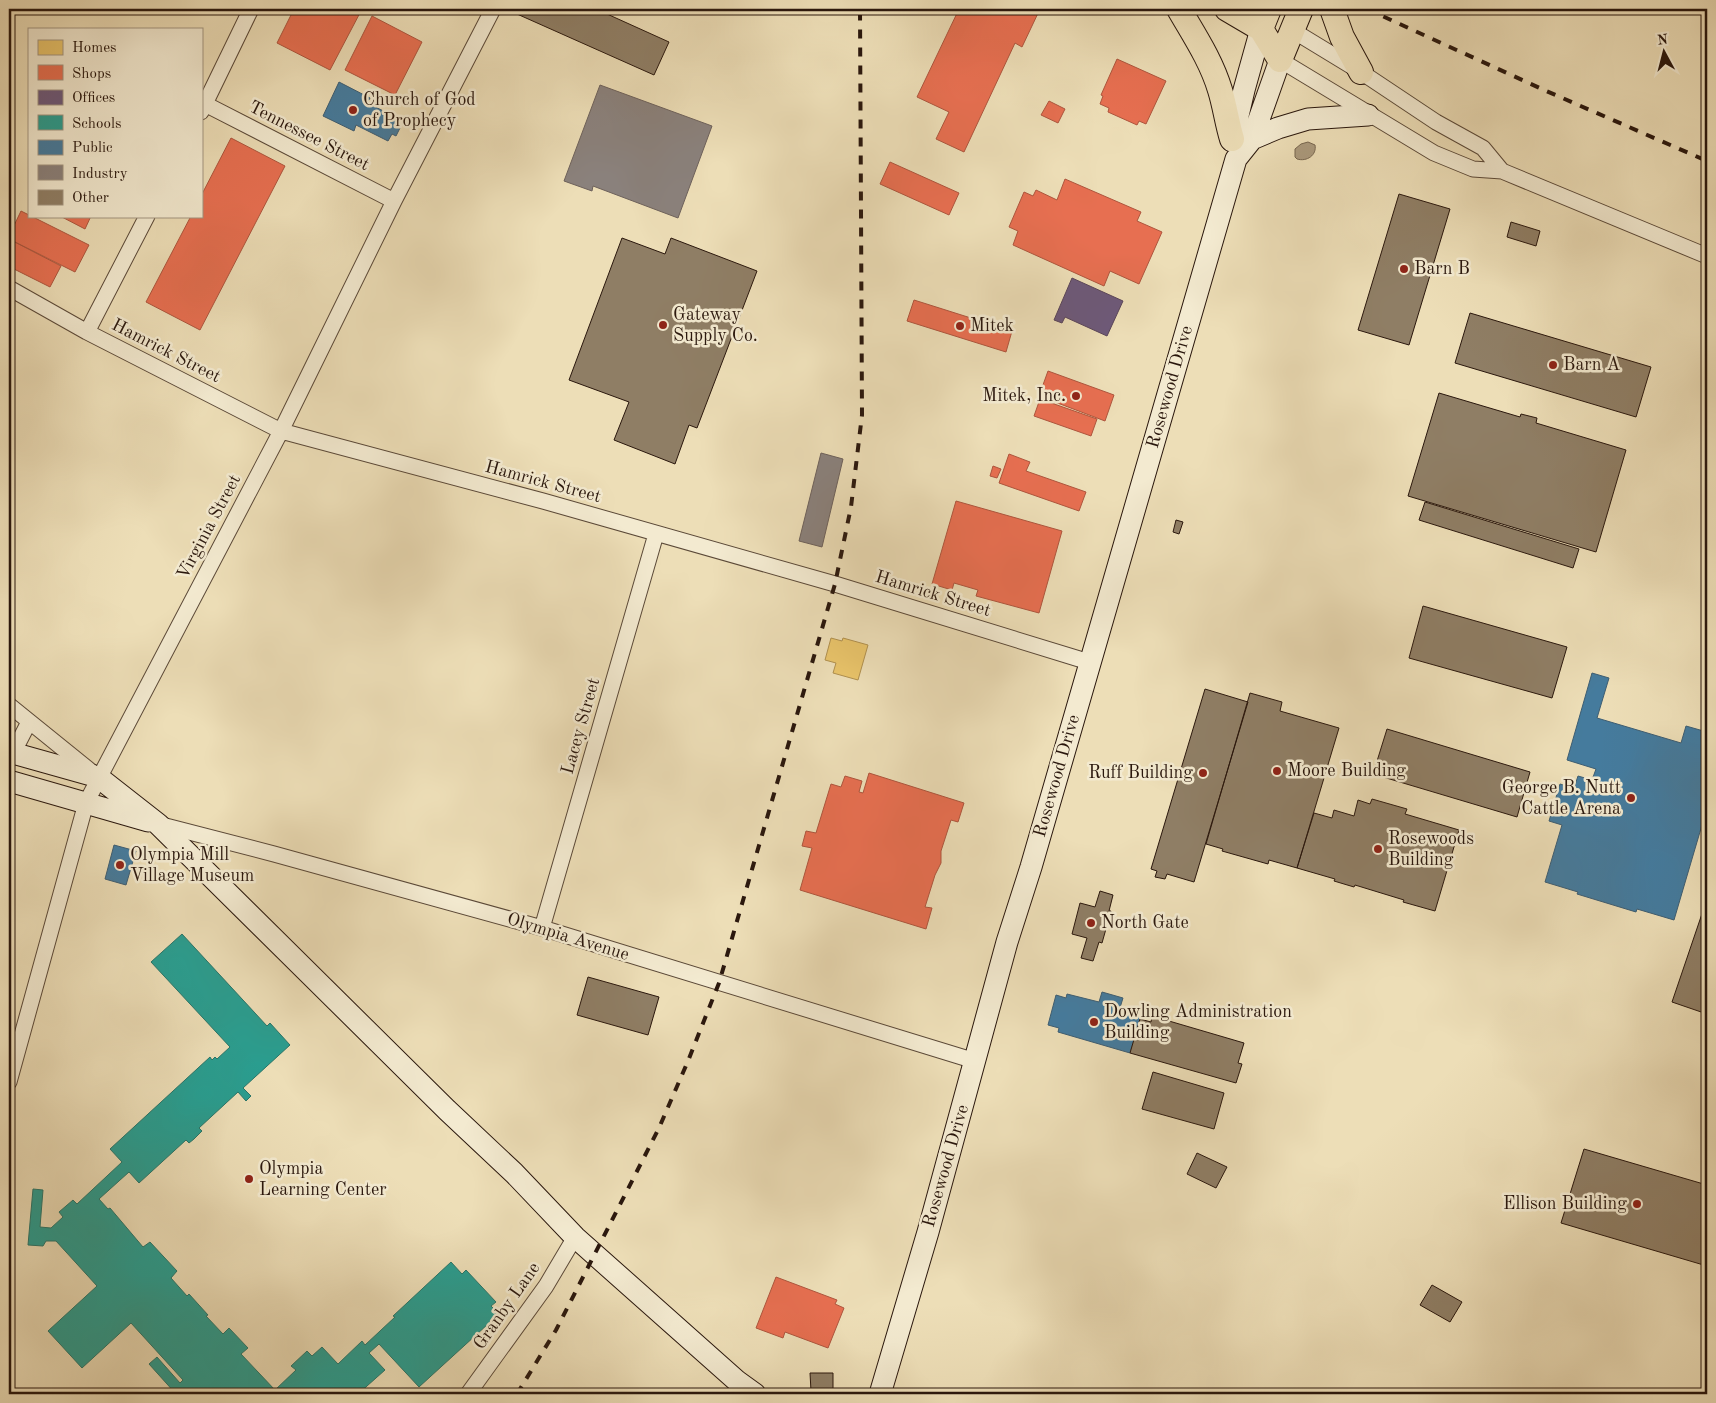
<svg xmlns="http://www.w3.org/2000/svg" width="1716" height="1403" viewBox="0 0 1716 1403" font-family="'Old Standard TT',serif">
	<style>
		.water { fill: #ab9a7d; stroke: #776650 }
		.homes { fill: #e9c46a; stroke: #b0904e }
		.shops { fill: #e76f51; stroke: #ae553d }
		.offices { fill: #6d597a; stroke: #594559 }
		.schools { fill: #2a9d8f; stroke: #2a7568 }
		.public { fill: #457b9d; stroke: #3d5d72 }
		.industry { fill: #8a817c; stroke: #6d615b }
		.building { fill: #8f7e65; stroke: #2a170d }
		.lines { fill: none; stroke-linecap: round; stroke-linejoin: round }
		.minor-casing { stroke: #5b4938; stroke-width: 17 }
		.secondary-casing { stroke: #2a170d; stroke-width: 23 }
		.primary-casing { stroke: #2a170d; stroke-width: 26 }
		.minor { stroke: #f3ead0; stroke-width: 15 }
		.secondary { stroke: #f3ead0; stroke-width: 21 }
		.primary { stroke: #eddeb7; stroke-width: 24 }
		.rail { stroke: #2a170d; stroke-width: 4; stroke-dasharray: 9 9; stroke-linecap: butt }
		.poi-dot { fill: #8f2418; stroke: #f3ead0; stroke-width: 2 }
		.labels { text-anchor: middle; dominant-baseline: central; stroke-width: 5; stroke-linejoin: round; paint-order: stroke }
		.poi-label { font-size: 18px; fill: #2a170d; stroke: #f3ead0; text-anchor: start }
		.street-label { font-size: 18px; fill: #2a170d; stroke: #f3ead0 }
	</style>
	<rect width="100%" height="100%" fill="#eddeb7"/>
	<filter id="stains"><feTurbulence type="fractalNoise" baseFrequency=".004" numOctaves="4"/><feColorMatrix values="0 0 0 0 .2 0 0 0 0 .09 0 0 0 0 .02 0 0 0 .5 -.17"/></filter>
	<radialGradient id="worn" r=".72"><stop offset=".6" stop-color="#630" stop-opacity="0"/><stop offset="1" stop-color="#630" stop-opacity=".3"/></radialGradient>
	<!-- water -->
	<path class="water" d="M 1308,142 L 1315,145 C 1317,155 1307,162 1297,159 L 1295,157 L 1295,149 L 1301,144 Z"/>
	<!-- homes -->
	<path class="homes" d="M 831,638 L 842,641 L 843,638 L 868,645 L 858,680 L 833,673 L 836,663 L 825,660 Z"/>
	<!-- shops -->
	<path class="shops" d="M 294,9 L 362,9 L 330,70 L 277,43 Z
		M 959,9 L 1040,9 L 1022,47 L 1015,43 L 964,152 L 936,139 L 949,112 L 917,97 Z
		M 372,16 L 422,42 L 395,95 L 345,70 Z
		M 1117,59 L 1166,81 L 1146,124 L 1139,121 L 1137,125 L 1108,112 L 1109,108 L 1100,104 L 1103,96 L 1101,95 Z
		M 1049,101 L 1065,109 L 1058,123 L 1041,115 Z
		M 231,138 L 285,166 L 200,330 L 146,302 L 191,216 L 201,216 L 201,196 Z
		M 890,162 L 959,193 L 949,215 L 880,184 Z
		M 1065,179 L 1141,212 L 1137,221 L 1162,232 L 1139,284 L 1110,271 L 1104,286 L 1013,245 L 1018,231 L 1009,227 L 1024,192 L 1033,196 L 1036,190 L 1057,200 Z
		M 21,211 L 89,245 L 75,272 L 9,239 L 9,236 Z
		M 60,216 L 91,216 L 85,229 Z
		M 9,239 L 61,266 L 50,287 L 12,268 L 9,274 Z
		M 914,300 L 1012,331 L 1006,352 L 907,321 Z
		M 1048,371 L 1114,395 L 1105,421 L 1039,396 Z
		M 1040,399 L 1097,419 L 1091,436 L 1034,416 Z
		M 1009,454 L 1030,462 L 1026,471 L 1086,492 L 1079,511 L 999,483 Z
		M 993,466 L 1001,469 L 997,478 L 990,476 Z
		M 956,501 L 1062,531 L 1039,613 L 976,596 L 978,590 L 954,583 L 952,590 L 932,584 Z
		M 869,773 L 964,803 L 958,822 L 951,820 L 941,851 L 941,863 L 935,875 L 925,907 L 932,908 L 926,929 L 800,890 L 812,848 L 802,846 L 806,831 L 816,833 L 831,784 L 841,787 L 845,776 L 862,781 L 859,792 L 863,793 Z
		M 776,1277 L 837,1300 L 835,1304 L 844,1308 L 828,1348 L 785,1332 L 783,1338 L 756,1328 Z"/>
	<!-- offices -->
	<path class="offices" d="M 1072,278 L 1123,301 L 1107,336 L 1065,317 L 1062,323 L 1054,320 Z"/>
	<!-- schools -->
	<path class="schools" d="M 182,934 L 267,1026 L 270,1023 L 290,1045 L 243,1088 L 251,1096 L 246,1101 L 238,1092 L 199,1128 L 202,1131 L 194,1139 L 189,1143 L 186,1140 L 139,1183 L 129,1172 L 99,1199 L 108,1209 L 110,1208 L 143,1247 L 150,1242 L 177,1271 L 171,1278 L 187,1296 L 189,1294 L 208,1315 L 206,1316 L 223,1334 L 229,1328 L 248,1348 L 241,1354 L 275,1390 L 296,1370 L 291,1366 L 307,1351 L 312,1356 L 322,1347 L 338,1364 L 362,1341 L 365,1345 L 395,1317 L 393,1316 L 451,1262 L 462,1274 L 466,1270 L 496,1302 L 491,1306 L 499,1314 L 419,1387 L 379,1344 L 369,1353 L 385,1370 L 358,1394 L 197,1394 L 193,1390 L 190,1394 L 176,1394 L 149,1364 L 157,1357 L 180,1383 L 183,1380 L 131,1323 L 82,1368 L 48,1331 L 97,1286 L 56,1241 L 46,1241 L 43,1246 L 28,1245 L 33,1189 L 43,1190 L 40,1227 L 51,1228 L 63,1217 L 59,1212 L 73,1200 L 77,1204 L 122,1162 L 110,1149 L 210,1057 L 212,1060 L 215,1057 L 217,1059 L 230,1047 L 151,962 Z"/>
	<!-- public -->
	<path class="public" d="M 339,82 L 370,98 L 367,103 L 400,119 L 397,127 L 400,128 L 396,136 L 392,134 L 388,141 L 356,125 L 354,131 L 323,116 Z
		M 1592,673 L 1609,678 L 1597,718 L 1681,743 L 1686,726 L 1707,732 L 1707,808 L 1674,920 L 1637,909 L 1636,912 L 1577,894 L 1578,892 L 1545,882 L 1562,825 L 1549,821 L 1560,784 L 1574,788 L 1578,776 L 1592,780 L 1596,769 L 1567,760 Z
		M 114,845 L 136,851 L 126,885 L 105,879 Z
		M 1102,992 L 1123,998 L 1119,1011 L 1141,1017 L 1130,1053 L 1058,1032 L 1059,1028 L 1048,1025 L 1056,995 L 1066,998 L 1067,994 L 1099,1002 Z"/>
	<!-- industry -->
	<path class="industry" d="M 600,85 L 712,126 L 678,218 L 593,186 L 592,191 L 564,181 Z
		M 821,453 L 843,459 L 822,547 L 799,541 Z"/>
	<!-- building -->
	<path class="building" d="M 519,9 L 596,9 L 669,42 L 654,75 L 517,14 Z
		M 1399,194 L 1450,209 L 1409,345 L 1358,330 Z
		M 1511,222 L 1540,231 L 1536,246 L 1507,237 Z
		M 622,238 L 665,254 L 671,238 L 757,271 L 697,428 L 689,425 L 675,464 L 614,440 L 629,402 L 569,380 Z
		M 1470,313 L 1651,367 L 1636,417 L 1455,363 Z
		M 1439,393 L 1520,417 L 1521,414 L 1537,418 L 1536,423 L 1626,450 L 1596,552 L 1408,496 Z
		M 1425,502 L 1579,549 L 1573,568 L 1419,520 Z
		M 1176,520 L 1183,522 L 1179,534 L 1173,532 Z
		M 1423,606 L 1567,647 L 1552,698 L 1409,658 Z
		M 1205,689 L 1248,702 L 1194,882 L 1167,874 L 1165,879 L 1155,877 L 1157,871 L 1151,869 Z
		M 1250,693 L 1282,702 L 1280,711 L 1339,728 L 1297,868 L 1269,860 L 1268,864 L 1222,851 L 1223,849 L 1206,844 Z
		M 1387,729 L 1530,772 L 1517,817 L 1373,774 Z
		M 1372,799 L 1407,809 L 1405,814 L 1459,830 L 1435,911 L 1403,902 L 1404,900 L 1355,885 L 1354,887 L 1334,881 L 1335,879 L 1297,868 L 1314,813 L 1332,818 L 1334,810 L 1354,816 L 1358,800 L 1370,804 Z
		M 1100,891 L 1113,895 L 1109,911 L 1111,911 L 1102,943 L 1099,942 L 1093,961 L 1081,958 L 1087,938 L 1072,934 L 1080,903 L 1095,907 Z
		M 1707,899 L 1707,1014 L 1672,1002 Z
		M 588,977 L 659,997 L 648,1035 L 577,1015 Z
		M 1152,1016 L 1244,1043 L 1238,1063 L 1242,1064 L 1236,1083 L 1130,1053 L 1140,1019 L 1151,1022 Z
		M 1153,1072 L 1224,1093 L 1214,1129 L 1142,1109 Z
		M 1584,1149 L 1707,1185 L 1707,1266 L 1561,1223 Z
		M 1197,1153 L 1227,1167 L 1216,1188 L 1187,1174 Z
		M 1432,1285 L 1462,1302 L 1450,1322 L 1420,1305 Z
		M 810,1373 L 833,1373 L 833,1394 L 814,1394 L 814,1391 L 811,1391 Z"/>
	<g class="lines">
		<!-- minor casing -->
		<g class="minor-casing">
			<path id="minor" d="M 1292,30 L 1361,72 L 1436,122 L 1483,148 L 1502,171
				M 1280,60 L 1434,153 L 1473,169 L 1502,171 L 1707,256
				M 205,104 L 394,201
				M 201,112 L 251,9
				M 9,288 L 87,332 L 281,431 L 543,501 L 835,584 L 1089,662
				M 87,332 L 147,216
				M 9,705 L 93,773
				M 13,753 L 29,722
				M 158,824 L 274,854 L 542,928 L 975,1061
				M 542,928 L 656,534
				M 9,1082 L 86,803 L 281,431 L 394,201 L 493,9
				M 468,1394 L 546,1286 L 575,1237"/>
		</g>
		<!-- secondary casing -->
		<g class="secondary-casing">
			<path id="secondary" d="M 1252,139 L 1278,128 L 1308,119 L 1368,115
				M 1232,141 L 1244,90 L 1261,29
				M 9,752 L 98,777 L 158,824 L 447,1110 L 514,1173 L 575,1237 L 737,1381 L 755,1394
				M 9,781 L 148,821
				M 880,1394 L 928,1232 L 1007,942 L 1031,867 L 1236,159 L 1252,139 L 1280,60"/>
		</g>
		<!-- primary casing -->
		<g class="primary-casing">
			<path id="primary" d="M 1179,9 C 1194,35 1211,60 1220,90 C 1225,106 1227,123 1232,139
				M 1227,9 L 1261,29 L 1280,60
				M 1332,9 L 1342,37 L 1361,72
				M 1261,29 L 1269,9
				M 1280,60 L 1301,9"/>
		</g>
		<!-- minor -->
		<use href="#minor" class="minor"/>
		<!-- secondary -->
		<use href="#secondary" class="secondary"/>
		<!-- primary -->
		<use href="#primary" class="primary"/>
		<!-- rail -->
		<path class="rail" d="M 1367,9 L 1544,90 L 1707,161
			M 517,1394 L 556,1330 L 659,1128 L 688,1061 L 719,983 L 835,584 L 851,507 L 862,415 L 860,9"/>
	</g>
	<!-- markers -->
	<g class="poi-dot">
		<circle cx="353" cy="110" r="5"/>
		<circle cx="1404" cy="269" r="5"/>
		<circle cx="663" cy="325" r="5"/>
		<circle cx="960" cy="326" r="5"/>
		<circle cx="1553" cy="365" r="5"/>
		<circle cx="1076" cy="396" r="5"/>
		<circle cx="1277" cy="771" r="5"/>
		<circle cx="1203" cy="773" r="5"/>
		<circle cx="1631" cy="798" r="5"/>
		<circle cx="1378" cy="849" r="5"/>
		<circle cx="120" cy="865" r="5"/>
		<circle cx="1091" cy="923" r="5"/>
		<circle cx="1094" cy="1022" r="5"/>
		<circle cx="249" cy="1179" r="5"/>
		<circle cx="1637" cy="1204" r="5"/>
	</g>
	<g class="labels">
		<!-- poi labels -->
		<g class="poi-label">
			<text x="363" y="100">Church of God<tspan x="363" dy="21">of Prophecy</tspan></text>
			<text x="1414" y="269">Barn B</text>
			<text x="673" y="315">Gateway<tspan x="673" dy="21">Supply Co.</tspan></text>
			<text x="970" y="326">Mitek</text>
			<text x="1563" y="365">Barn A</text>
			<text x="1066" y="396" text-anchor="end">Mitek, Inc.</text>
			<text x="1287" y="771">Moore Building</text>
			<text x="1193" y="773" text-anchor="end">Ruff Building</text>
			<text x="1621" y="788" text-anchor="end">George B. Nutt<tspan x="1621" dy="21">Cattle Arena</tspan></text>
			<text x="1388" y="839">Rosewoods<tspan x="1388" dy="21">Building</tspan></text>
			<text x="130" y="855">Olympia Mill<tspan x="130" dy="21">Village Museum</tspan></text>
			<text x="1101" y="923">North Gate</text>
			<text x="1104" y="1012">Dowling Administration<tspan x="1104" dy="21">Building</tspan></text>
			<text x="259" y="1169">Olympia<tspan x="259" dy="21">Learning Center</tspan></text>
			<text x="1627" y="1204" text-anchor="end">Ellison Building</text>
		</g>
		<!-- street labels -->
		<g class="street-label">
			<text transform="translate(309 136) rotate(27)">Tennessee Street</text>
			<text transform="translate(166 351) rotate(27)">Hamrick Street</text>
			<text transform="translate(1170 387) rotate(-74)">Rosewood Drive</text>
			<text transform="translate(543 482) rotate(15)">Hamrick Street</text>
			<text transform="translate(209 527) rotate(-62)">Virginia Street</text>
			<text transform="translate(933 594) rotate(17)">Hamrick Street</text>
			<text transform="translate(581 726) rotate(-74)">Lacey Street</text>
			<text transform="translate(1057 776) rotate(-74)">Rosewood Drive</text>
			<text transform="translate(568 937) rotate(17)">Olympia Avenue</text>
			<text transform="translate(946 1166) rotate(-74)">Rosewood Drive</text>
			<text transform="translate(507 1306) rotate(-55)">Granby Lane</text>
		</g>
	</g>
	<!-- margin -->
	<rect width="1716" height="1403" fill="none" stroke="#eddeb7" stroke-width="30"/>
	<rect x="10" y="10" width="1696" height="1383" fill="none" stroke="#2a170d" stroke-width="2.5"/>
	<rect x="15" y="15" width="1686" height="1373" fill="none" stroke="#2a170d"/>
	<!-- legend -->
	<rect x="28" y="28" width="175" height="190" fill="#f3ead0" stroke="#a39682"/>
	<rect x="38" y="40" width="25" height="15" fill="#e9c46a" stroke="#a39682"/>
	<text x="72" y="52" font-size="15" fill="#2a170d">Homes</text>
	<rect x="38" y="65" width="25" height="15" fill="#e76f51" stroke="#a39682"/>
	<text x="72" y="78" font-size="15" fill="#2a170d">Shops</text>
	<rect x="38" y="90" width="25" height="15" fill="#6d597a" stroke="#a39682"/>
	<text x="72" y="102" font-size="15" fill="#2a170d">Offices</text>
	<rect x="38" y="115" width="25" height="15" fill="#2a9d8f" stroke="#a39682"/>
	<text x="72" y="128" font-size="15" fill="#2a170d">Schools</text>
	<rect x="38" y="140" width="25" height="15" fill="#457b9d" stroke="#a39682"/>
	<text x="72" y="152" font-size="15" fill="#2a170d">Public</text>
	<rect x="38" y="165" width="25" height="15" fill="#8a817c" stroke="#a39682"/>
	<text x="72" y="178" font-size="15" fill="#2a170d">Industry</text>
	<rect x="38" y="190" width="25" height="15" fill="#8f7e65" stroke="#a39682"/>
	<text x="72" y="202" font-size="15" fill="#2a170d">Other</text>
	<!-- north arrow -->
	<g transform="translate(1664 52) rotate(353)" stroke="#f3ead0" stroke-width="4" paint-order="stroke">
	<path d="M0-4L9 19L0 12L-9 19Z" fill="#2a170d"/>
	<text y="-8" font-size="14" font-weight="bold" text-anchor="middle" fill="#2a170d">N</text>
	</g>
	<rect width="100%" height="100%" filter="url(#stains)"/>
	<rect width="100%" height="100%" fill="url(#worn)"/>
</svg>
